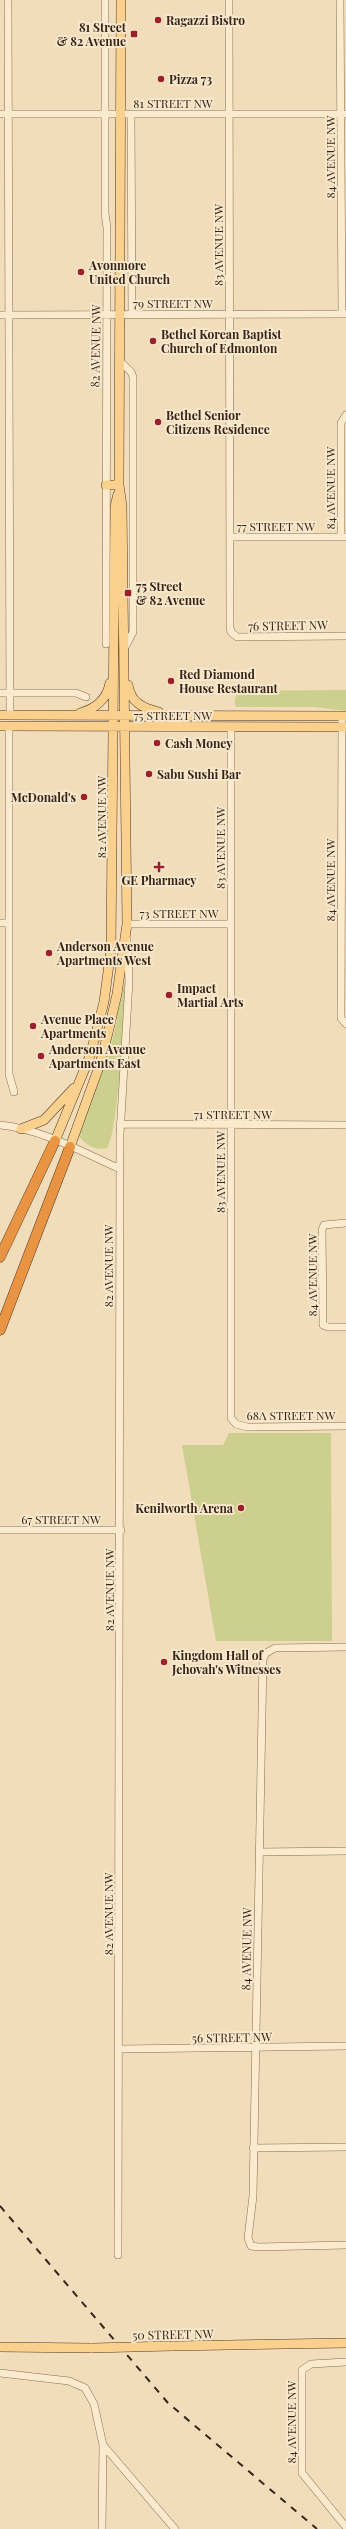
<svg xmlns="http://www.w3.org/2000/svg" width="346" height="2529" viewBox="0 0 346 2529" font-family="'Playfair Display',serif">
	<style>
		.green { fill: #cccf8e }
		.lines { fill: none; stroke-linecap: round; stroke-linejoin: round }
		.minor-casing { stroke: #896c53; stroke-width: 8 }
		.major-casing { stroke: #563a28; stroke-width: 10 }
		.highway-casing { stroke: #563a28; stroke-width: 11 }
		.minor { stroke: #fbeacd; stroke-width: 7 }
		.major { stroke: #f9d08d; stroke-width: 9 }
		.highway { stroke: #e99442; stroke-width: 10 }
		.rail { stroke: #36251a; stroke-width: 2; stroke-dasharray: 7 7; stroke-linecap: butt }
		.major-bridge-casing { stroke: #563a28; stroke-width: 10; stroke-linecap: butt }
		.major-bridge { stroke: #f9d08d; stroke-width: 9 }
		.poi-dot { fill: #9c1f29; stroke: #f8e7ca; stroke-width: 1.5 }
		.labels { text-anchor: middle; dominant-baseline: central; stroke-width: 4; stroke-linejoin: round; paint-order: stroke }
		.poi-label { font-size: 12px; font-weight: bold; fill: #36251a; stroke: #f8e7ca; text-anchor: start }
		.street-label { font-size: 12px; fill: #36251a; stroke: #f8e7ca }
	</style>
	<rect width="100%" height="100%" fill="#f1ddba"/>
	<!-- green -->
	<path class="green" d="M 346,690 L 346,711 L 314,707 L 236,707 C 234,700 235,696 240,691 Z
		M 125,981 C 125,1007 118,1135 107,1148 C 96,1152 84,1143 79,1136 L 113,1038 Z
		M 229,1433 L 331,1433 L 332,1641 L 216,1641 L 182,1445 L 223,1445 Z"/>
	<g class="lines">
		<!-- minor casing -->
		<g class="minor-casing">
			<path id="minor" d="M 8,0 L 10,715
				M 105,0 L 105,213 L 107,228 L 106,644
				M 340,0 L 342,314
				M 229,2 L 230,627 L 231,632 L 237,637 L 346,636
				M 0,114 L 346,114
				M 131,114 L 132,314
				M 0,315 L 346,314
				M 119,360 L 131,372 L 133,377 L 133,632 L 125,647
				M 230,537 L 346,537
				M 341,537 L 341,423 L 346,415
				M 0,693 L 76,693 L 86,697
				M 342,716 L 341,1018 L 346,1024
				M 9,726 L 9,1074 L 14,1092
				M 231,727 L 231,1418 L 236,1424 L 247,1427 L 346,1426
				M 0,923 L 9,923
				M 127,928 L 127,924 L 231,924
				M 120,1124 L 346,1125
				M 0,1125 C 42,1129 82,1152 120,1169
				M 346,1223 L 324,1225 L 322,1230 L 323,1325 L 328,1327 L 346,1327
				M 0,1530 L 121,1530
				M 346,1647 L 275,1648 L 266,1653 L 263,1659 L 253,2196 L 248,2238 L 251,2246 L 259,2247 L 346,2245
				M 259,1852 L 346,1851
				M 119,2049 L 346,2046
				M 253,2148 L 346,2147
				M 118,2255 L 120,1134 L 129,981 L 127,940
				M 346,2362 L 311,2364 L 302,2370 L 302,2473 L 346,2527
				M 0,2373 L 69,2381 L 85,2388 L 94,2404 L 103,2445 L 175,2529
				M 102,2529 L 103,2445"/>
		</g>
		<!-- major casing -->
		<g class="major-casing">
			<path id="major" d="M 106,485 L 119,485
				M 128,685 C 131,703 143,708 159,712
				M 80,713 C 95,709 107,699 110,683
				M 0,715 L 346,716
				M 0,726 L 346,727
				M 21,1129 L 44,1120 L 74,1088
				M 55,1141 L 90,1056 L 104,1002 L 111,949 L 115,506 L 118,494
				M 70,1147 L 100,1064 L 108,1033 L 117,994 L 127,924 L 122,506 L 119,485 L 121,0
				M 172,2346 L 346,2343
				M 0,2347 L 92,2348"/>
		</g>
		<!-- highway casing -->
		<g class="highway-casing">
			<path id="highway" d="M 0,1257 L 55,1141
				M 0,1330 L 70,1147"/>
		</g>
		<!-- minor -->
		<use href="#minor" class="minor"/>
		<!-- major -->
		<use href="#major" class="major"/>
		<!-- highway -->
		<use href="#highway" class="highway"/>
		<!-- rail -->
		<path class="rail" d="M 0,2206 L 168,2403 L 317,2529"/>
		<!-- major-bridge casing -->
		<g class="major-bridge-casing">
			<path id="major-bridge" d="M 92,2348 L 172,2346"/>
		</g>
		<!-- major-bridge -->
		<use href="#major-bridge" class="major-bridge"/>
	</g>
	<!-- markers -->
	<g class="poi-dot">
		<circle cx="158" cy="20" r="4"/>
		<rect x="130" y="30" width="8" height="8" rx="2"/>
		<circle cx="161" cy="79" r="4"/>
		<circle cx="81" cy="272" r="4"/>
		<circle cx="153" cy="341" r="4"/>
		<circle cx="158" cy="422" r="4"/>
		<rect x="124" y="589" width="8" height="8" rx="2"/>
		<circle cx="171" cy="681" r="4"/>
		<circle cx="157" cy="743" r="4"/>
		<circle cx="149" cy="774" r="4"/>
		<circle cx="84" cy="797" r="4"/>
		<path d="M157 861h4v4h4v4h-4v4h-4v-4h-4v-4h4z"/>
		<circle cx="49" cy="953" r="4"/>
		<circle cx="169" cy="995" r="4"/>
		<circle cx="33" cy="1026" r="4"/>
		<circle cx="41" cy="1056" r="4"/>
		<circle cx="241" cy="1508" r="4"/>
		<circle cx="164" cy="1662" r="4"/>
	</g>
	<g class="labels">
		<!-- poi labels -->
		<g class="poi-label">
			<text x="166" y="20">Ragazzi Bistro</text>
			<text x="126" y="27" text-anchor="end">81 Street<tspan x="126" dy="14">&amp; 82 Avenue</tspan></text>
			<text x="169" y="79">Pizza 73</text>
			<text x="89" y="265">Avonmore<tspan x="89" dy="14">United Church</tspan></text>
			<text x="161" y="334">Bethel Korean Baptist<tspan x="161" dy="14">Church of Edmonton</tspan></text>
			<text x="166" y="415">Bethel Senior<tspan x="166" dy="14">Citizens Residence</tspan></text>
			<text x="136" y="586">75 Street<tspan x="136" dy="14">&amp; 82 Avenue</tspan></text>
			<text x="179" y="674">Red Diamond<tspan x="179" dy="14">House Restaurant</tspan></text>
			<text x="165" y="743">Cash Money</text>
			<text x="157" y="774">Sabu Sushi Bar</text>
			<text x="76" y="797" text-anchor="end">McDonald's</text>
			<text x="159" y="880" text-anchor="middle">GE Pharmacy</text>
			<text x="57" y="946">Anderson Avenue<tspan x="57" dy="14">Apartments West</tspan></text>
			<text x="177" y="988">Impact<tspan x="177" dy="14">Martial Arts</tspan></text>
			<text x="41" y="1019">Avenue Place<tspan x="41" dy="14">Apartments</tspan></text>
			<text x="49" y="1049">Anderson Avenue<tspan x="49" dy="14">Apartments East</tspan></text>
			<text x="233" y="1508" text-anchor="end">Kenilworth Arena</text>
			<text x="172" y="1655">Kingdom Hall of<tspan x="172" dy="14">Jehovah's Witnesses</tspan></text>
		</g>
		<!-- street labels -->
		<g class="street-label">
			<text x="173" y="103">81 STREET NW</text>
			<text transform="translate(330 157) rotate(-90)">84 AVENUE NW</text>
			<text transform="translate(218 245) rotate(-90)">83 AVENUE NW</text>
			<text x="173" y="303">79 STREET NW</text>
			<text transform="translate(95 346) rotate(-89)">82 AVENUE NW</text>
			<text transform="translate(330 488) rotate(-90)">84 AVENUE NW</text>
			<text x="276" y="526">77 STREET NW</text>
			<text transform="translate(288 625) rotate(-1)">76 STREET NW</text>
			<text x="173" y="715">75 STREET NW</text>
			<text transform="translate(101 817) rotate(-90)">82 AVENUE NW</text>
			<text transform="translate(220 848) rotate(-90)">83 AVENUE NW</text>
			<text transform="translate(330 880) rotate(-90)">84 AVENUE NW</text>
			<text x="179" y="913">73 STREET NW</text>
			<text x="233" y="1114">71 STREET NW</text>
			<text transform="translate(220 1172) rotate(-90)">83 AVENUE NW</text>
			<text transform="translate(108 1266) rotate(-90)">82 AVENUE NW</text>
			<text transform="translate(312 1275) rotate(-90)">84 AVENUE NW</text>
			<text x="291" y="1415">68A STREET NW</text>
			<text x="61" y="1519">67 STREET NW</text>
			<text transform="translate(109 1590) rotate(-90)">82 AVENUE NW</text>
			<text transform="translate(108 1914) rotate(-90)">82 AVENUE NW</text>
			<text transform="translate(246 1949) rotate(-89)">84 AVENUE NW</text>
			<text transform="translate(232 2037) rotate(-1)">56 STREET NW</text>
			<text transform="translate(173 2334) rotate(-1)">50 STREET NW</text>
			<text transform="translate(291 2422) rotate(-90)">84 AVENUE NW</text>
		</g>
	</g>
</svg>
